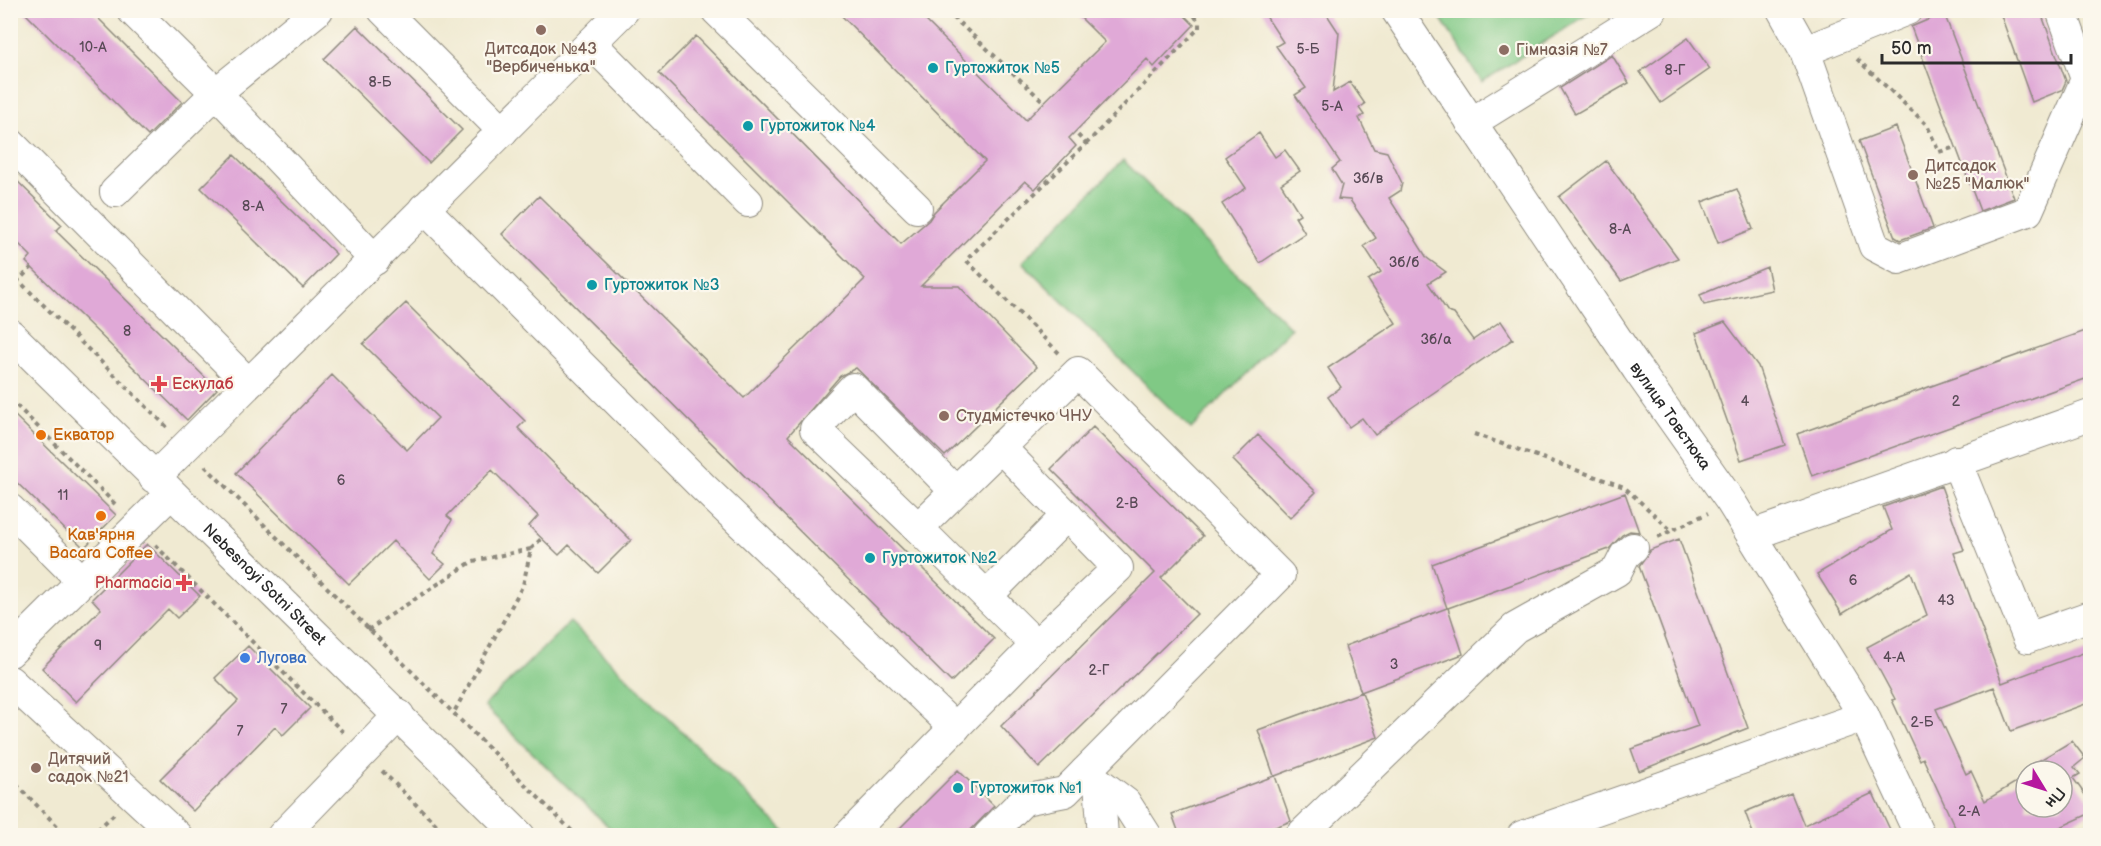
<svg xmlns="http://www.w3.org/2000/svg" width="2101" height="846" viewBox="0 0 2101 846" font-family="'Balsamiq Sans',sans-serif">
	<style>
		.green { fill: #80c985; stroke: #567a58; stroke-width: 1.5 }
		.building { fill: #e0a9d7 }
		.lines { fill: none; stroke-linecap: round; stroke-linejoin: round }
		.minor-casing { stroke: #8e8a7e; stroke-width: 32 }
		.path { stroke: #8e8a7e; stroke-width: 4; stroke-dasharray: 4.5 4.5; stroke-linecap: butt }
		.minor { stroke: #fff; stroke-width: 30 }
		.education-dot { fill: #8d6e63; stroke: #fbf7ec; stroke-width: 2 }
		.culture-dot { fill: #0f9aa8; stroke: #fbf7ec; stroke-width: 2 }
		.health-dot { fill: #e0444e; stroke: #fbf7ec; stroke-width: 2 }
		.food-dot { fill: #e8710a; stroke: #fbf7ec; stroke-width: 2 }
		.shop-dot { fill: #3f7fe0; stroke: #fbf7ec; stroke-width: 2 }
		.labels { text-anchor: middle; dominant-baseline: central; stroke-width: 4.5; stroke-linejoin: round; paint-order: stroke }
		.number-label { font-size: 14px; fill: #584a56 }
		.education-label { font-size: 16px; fill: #785e54; stroke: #fbf7ec; text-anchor: start }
		.culture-label { font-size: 16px; fill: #0d838f; stroke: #fbf7ec; text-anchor: start }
		.health-label { font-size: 16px; fill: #be3a42; stroke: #fbf7ec; text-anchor: start }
		.street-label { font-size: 16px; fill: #2b2b2b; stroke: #fbf7ec }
		.food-label { font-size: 16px; fill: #c56008; stroke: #fbf7ec; text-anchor: start }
		.shop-label { font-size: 16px; fill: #366cbe; stroke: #fbf7ec; text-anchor: start }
	</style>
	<rect width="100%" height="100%" fill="#fbf7ec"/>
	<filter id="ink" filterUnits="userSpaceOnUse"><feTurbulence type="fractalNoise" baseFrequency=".0167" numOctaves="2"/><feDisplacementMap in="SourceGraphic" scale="12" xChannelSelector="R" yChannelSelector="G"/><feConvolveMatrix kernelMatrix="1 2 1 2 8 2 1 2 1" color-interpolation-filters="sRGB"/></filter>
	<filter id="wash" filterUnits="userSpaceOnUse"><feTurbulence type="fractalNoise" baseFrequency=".008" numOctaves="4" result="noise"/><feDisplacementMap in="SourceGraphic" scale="24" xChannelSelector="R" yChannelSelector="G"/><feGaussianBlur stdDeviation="1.35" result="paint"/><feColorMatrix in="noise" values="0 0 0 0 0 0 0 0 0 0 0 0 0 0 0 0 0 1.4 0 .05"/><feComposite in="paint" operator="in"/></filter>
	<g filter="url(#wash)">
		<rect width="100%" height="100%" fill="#f0ead2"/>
		<!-- green -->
		<path class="green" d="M 1436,11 L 1593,11 L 1482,82 Z
			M 1123,160 L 1291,328 L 1191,429 L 1022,262 Z
			M 570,622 L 788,835 L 617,835 L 484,706 Z"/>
		<g id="blocks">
			<!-- building -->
			<path class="building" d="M 22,10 L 90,10 L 182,102 L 148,136 Z
				M 836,10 L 915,10 L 1026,120 L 1105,42 L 1073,10 L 1179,10 L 1194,25 L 1154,67 L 1147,59 L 1069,138 L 1076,146 L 1035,189 L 1025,181 L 921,286 L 959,286 L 1037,367 L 945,456 L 856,368 L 840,376 L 788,436 L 994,639 L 951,682 L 502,234 L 539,196 L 744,398 L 865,279 L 659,73 L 696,36 L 901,244 L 929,220 L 934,212 L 985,161 Z
				M 1262,10 L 1324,10 L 1339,33 L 1333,92 L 1350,82 L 1365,104 L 1359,108 L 1364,115 L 1359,118 L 1374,149 L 1387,152 L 1402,183 L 1400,191 L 1389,198 L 1427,258 L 1446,272 L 1428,283 L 1448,312 L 1454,314 L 1473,340 L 1501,321 L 1513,339 L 1408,410 L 1375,435 L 1362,418 L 1349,427 L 1328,397 L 1341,387 L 1328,368 L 1396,323 L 1368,280 L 1381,272 L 1364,246 L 1376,238 L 1350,200 L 1338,199 L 1342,185 L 1332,169 L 1340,162 L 1295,95 L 1306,88 L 1276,46 L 1283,42 Z
				M 1999,10 L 2040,10 L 2066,81 L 2062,90 L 2032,102 Z
				M 1944,13 L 2014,198 L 1980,211 L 1911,27 Z
				M 357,26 L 462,130 L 429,163 L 324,59 Z
				M 1688,38 L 1710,69 L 1661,103 L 1640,72 Z
				M 1612,55 L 1629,83 L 1575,114 L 1560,88 Z
				M 1896,127 L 1933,228 L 1900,240 L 1895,237 L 1859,141 Z
				M 1259,133 L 1275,157 L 1285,150 L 1300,171 L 1281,184 L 1300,214 L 1295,217 L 1305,233 L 1260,263 L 1222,204 L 1246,188 L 1225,157 Z
				M 234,155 L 336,254 L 303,288 L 201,188 Z
				M 1606,161 L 1678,258 L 1621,281 L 1559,197 Z
				M 10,174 L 62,225 L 56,231 L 217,389 L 187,420 L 26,262 L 31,256 L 10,235 Z
				M 1737,189 L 1753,229 L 1718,243 L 1702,202 Z
				M 1767,267 L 1772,290 L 1704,305 L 1700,295 Z
				M 406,303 L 525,421 L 518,428 L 631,540 L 598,573 L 569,545 L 559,555 L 529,526 L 538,516 L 492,470 L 447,516 L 452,520 L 433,554 L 445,564 L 430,579 L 393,541 L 349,584 L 236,473 L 332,375 L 407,450 L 438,418 L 363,344 Z
				M 1725,322 L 1758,366 L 1785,445 L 1741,460 L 1696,333 Z
				M 2091,329 L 2091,377 L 1812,476 L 1797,434 Z
				M 10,411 L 116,515 L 84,548 L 10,476 Z
				M 1093,427 L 1203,536 L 1161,578 L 1197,614 L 1039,768 L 1001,726 L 1155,573 L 1051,469 Z
				M 1258,435 L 1316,492 L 1290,518 L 1233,460 Z
				M 1941,486 L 1964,550 L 1954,553 L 2002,683 L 2091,650 L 2091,702 L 2011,731 L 1994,687 L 1936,709 L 1966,774 L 1971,771 L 1985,801 L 2026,776 L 2026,807 L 2062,807 L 2062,771 L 2035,771 L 2038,769 L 2035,763 L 2072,741 L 2085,758 L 2074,767 L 2080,774 L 2073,778 L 2091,803 L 2091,813 L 2054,830 L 2058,836 L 1959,836 L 1923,758 L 1920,760 L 1892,700 L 1895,699 L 1867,647 L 1927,615 L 1911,572 L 1842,614 L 1817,574 L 1892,530 L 1883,507 Z
				M 1625,493 L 1639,532 L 1630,531 L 1622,535 L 1609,549 L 1448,608 L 1463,654 L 1361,692 L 1345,646 L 1447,608 L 1432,564 Z
				M 1679,539 L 1748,728 L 1639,771 L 1631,749 L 1698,726 L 1639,566 L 1650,550 Z
				M 147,544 L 200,596 L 177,618 L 168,609 L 76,702 L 42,668 L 101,609 L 92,599 Z
				M 248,646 L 310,708 L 283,735 L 275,727 L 193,811 L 160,779 L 238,701 L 215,678 Z
				M 1362,692 L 1378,737 L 1275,776 L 1291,821 L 1252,836 L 1180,836 L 1172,814 L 1274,776 L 1258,730 Z
				M 958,770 L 994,806 L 965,836 L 892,836 Z
				M 1791,793 L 1804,825 L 1873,793 L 1893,836 L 1754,836 L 1745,812 Z"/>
		</g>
	</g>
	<g filter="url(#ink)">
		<use href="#blocks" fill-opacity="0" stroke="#8e8a7e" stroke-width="1.5"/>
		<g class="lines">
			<!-- minor casing -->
			<g class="minor-casing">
				<g id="minor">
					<path d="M 132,10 L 216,93 L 375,260"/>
					<path d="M 383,10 L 503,131"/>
					<path d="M 716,10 L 917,208"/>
					<path id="s1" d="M 1396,10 L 1637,369 L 1731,502 L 1864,716 L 1920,836"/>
					<path d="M 1782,10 L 1805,51 L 1874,246 L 1899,259 L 2028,211 L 2086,79 L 2061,10"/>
					<path d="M 591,43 L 748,202"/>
					<path d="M 1805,51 L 1907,10"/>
					<path d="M 1471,123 L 1652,10"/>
					<path d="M 10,143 L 248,383"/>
					<path d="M 115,192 L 216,93 L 318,10"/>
					<path d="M 424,208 L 703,487 L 955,728"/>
					<path id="s2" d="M 10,334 L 520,836"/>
					<path d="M 1000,447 L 1118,568 L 1036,645"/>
					<path d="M 1956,461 L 2028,638 L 2090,616"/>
					<path d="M 154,478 L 624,10"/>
					<path d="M 10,509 L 82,581"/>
					<path d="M 918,528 L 815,429 L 853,388 L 955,491"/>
					<path d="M 1752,535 L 2090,415"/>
					<path d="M 987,596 L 1067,515"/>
					<path d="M 10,652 L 170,494"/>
					<path d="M 10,681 L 177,836"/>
					<path d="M 1085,772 L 1126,803 L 1147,836"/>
					<path d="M 1099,783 L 1103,836"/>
					<path d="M 282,836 L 399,715"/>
					<path d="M 848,836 L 1036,645 L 918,528 L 1078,372 L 1280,575 L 1065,792 L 1024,800 L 988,836"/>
					<path d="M 1300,836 L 1515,628 L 1617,571 L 1625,555 L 1633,548"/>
					<path d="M 1522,836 L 1864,716"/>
				</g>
			</g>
			<!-- path -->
			<path class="path" d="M 959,10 L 953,17 L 1045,103
				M 1857,59 L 1927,125 L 1939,152 L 1956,147
				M 1086,144 L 1199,28 L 1199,23 L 1191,10
				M 10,272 L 168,428
				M 10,289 L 32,267
				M 1059,353 L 966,260 L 1086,144 L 1075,132
				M 10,399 L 118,507
				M 1474,434 L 1624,487 L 1672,531
				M 205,466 L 577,836
				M 1658,537 L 1708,513
				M 155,545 L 345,734
				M 531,549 L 542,538
				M 368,630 L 473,561 L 531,549 L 523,585 L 453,714
				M 382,771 L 448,836
				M 10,778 L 67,836
				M 91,836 L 114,814"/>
			<!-- minor -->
			<use href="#minor" class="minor"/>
		</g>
	</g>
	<!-- markers -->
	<g class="education-dot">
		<circle cx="541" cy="30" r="6"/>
		<circle cx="1504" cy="50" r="6"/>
		<circle cx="1913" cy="175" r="6"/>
		<circle cx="944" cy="416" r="6"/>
		<circle cx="36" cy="768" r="6"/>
	</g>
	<g class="culture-dot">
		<circle cx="933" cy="68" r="6"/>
		<circle cx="748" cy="126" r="6"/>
		<circle cx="592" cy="285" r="6"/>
		<circle cx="870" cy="558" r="6"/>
		<circle cx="958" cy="788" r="6"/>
	</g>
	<g class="health-dot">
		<path d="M156 375h6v6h6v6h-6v6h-6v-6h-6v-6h6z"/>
		<path d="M181 574h6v6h6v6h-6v6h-6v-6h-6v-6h6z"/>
	</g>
	<g class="food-dot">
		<circle cx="41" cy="435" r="6"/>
		<circle cx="101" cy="516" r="6"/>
	</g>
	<circle class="shop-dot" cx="245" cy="658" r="6"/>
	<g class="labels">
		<!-- number labels -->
		<g class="number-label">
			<text x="93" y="47">10-А</text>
			<text x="1308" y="49">5-Б</text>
			<text x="1675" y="70">8-Г</text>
			<text x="380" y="82">8-Б</text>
			<text x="1332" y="106">5-А</text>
			<text x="1368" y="178">3б/в</text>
			<text x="253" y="206">8-А</text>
			<text x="1620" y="229">8-А</text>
			<text x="1404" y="262">3б/б</text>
			<text x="127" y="331">8</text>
			<text x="1436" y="339">3б/а</text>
			<text x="1745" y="401">4</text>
			<text x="1956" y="401">2</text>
			<text x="341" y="480">6</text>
			<text x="63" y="495">11</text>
			<text x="1127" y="503">2-В</text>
			<text x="1853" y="580">6</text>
			<text x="1946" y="600">43</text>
			<text x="98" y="645">9</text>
			<text x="1894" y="657">4-А</text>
			<text x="1394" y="664">3</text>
			<text x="1099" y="670">2-Г</text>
			<text x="284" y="709">7</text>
			<text x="1922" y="722">2-Б</text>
			<text x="240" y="731">7</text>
			<text x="1969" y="811">2-А</text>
		</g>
		<!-- education labels -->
		<g class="education-label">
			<text x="541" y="49" text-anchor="middle">Дитсадок №43<tspan x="541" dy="18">"Вербиченька"</tspan></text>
			<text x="1516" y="50">Гімназія №7</text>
			<text x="1925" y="166">Дитсадок<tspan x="1925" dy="18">№25 "Малюк"</tspan></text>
			<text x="956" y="416">Студмістечко ЧНУ</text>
			<text x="48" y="759">Дитячий<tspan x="48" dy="18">садок №21</tspan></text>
		</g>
		<!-- culture labels -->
		<g class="culture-label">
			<text x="945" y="68">Гуртожиток №5</text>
			<text x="760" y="126">Гуртожиток №4</text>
			<text x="604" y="285">Гуртожиток №3</text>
			<text x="882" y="558">Гуртожиток №2</text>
			<text x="970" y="788">Гуртожиток №1</text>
		</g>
		<!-- health labels -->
		<g class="health-label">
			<text x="172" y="384">Ескулаб</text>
			<text x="172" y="583" text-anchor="end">Pharmacia</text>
		</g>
		<!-- street labels -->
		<g class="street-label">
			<text stroke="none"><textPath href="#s1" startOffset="490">вулиця Товстюка</textPath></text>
			<text stroke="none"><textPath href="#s2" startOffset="357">Nebesnoyi Sotni Street</textPath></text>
		</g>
		<!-- food labels -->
		<g class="food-label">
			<text x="53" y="435">Екватор</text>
			<text x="101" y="535" text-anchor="middle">Кав'ярня<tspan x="101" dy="18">Bacara Coffee</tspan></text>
		</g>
		<!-- shop labels -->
		<g class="shop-label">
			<text x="257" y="658">Лугова</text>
		</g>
	</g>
	<!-- margin -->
	<rect width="2101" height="846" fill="none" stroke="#fbf7ec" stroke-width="36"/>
	<!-- north arrow -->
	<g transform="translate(2044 789) rotate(128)"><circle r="28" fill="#fbf7ec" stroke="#a8a59f" stroke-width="1.5"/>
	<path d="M0-4.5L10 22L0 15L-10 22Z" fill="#b5179e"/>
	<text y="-9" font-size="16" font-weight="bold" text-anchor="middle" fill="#2b2b2b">Пн</text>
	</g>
	<!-- scale -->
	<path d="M1882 54v9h189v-9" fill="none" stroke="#2b2b2b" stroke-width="3"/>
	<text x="1891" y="54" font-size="18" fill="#2b2b2b" stroke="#fbf7ec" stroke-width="4.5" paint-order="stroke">50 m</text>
</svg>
